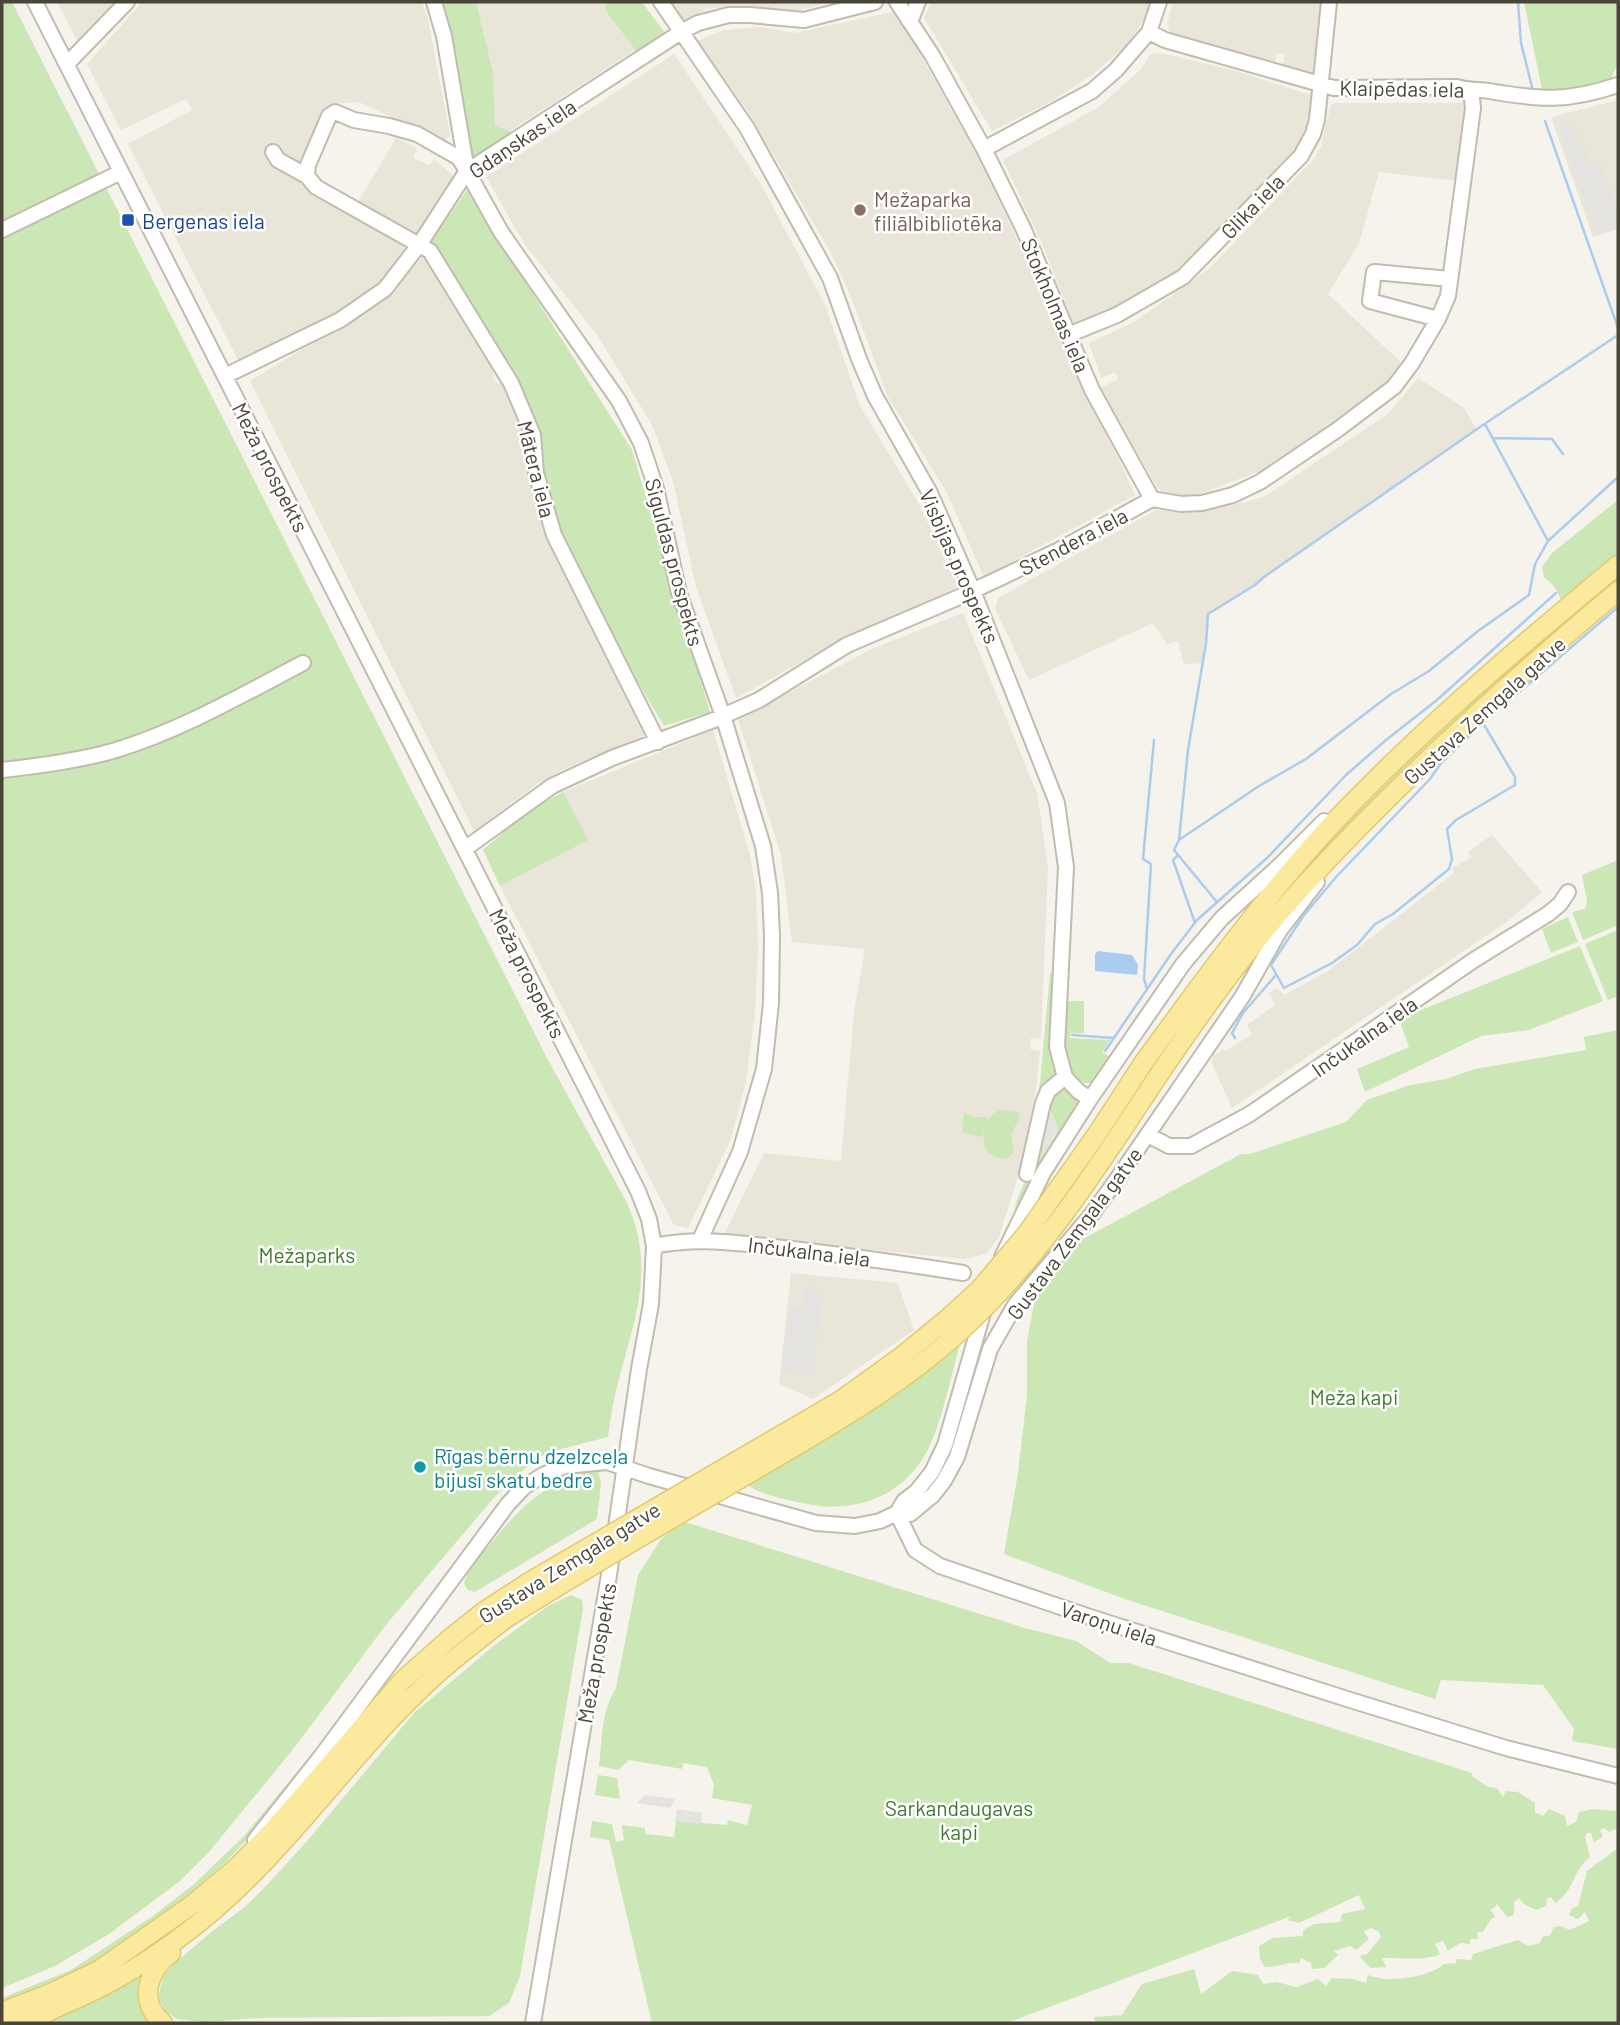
<svg xmlns="http://www.w3.org/2000/svg" width="1620" height="2025" viewBox="0 0 1620 2025" font-family="Barlow,sans-serif">
	<style>
		.residential { fill: #e9e5d9 }
		.green { fill: #cce7b6 }
		.parking { fill: #e4e3df }
		.water { fill: #aaccef }
		.lines { fill: none; stroke-linecap: round; stroke-linejoin: round }
		.stream { stroke: #aaccef; stroke-width: 2.5 }
		.minor-casing { stroke: #c0bcae; stroke-width: 18 }
		.major-casing { stroke: #e1ca6d; stroke-width: 21 }
		.minor { stroke: #fff; stroke-width: 14 }
		.major { stroke: #fbea9e; stroke-width: 18 }
		.major-bridge-casing { stroke: #e1ca6d; stroke-width: 21; stroke-linecap: butt }
		.major-bridge { stroke: #fbea9e; stroke-width: 18 }
		.education-dot { fill: #8d6e63; stroke: #fff; stroke-width: 2.5 }
		.transit-dot { fill: #1a4fb4; stroke: #fff; stroke-width: 2.5 }
		.culture-dot { fill: #0f9aa8; stroke: #fff; stroke-width: 2.5 }
		.labels { text-anchor: middle; dominant-baseline: central; stroke-width: 5; stroke-linejoin: round; paint-order: stroke }
		.street-label { font-size: 21px; fill: #494539; stroke: #fff }
		.education-label { font-size: 21px; fill: #785e54; stroke: #fff; text-anchor: start }
		.transit-label { font-size: 21px; fill: #164399; stroke: #fff; text-anchor: start }
		.park-label { font-size: 21px; fill: #427a2d; stroke: #fff }
		.culture-label { font-size: 21px; fill: #0d838f; stroke: #fff; text-anchor: start }
	</style>
	<rect width="100%" height="100%" fill="#f5f3eb"/>
	<!-- residential -->
	<path class="residential" d="M 57,2 L 117,2 L 78,42 Z
		M 142,2 L 422,2 L 428,19 L 450,135 L 444,142 L 359,102 L 329,104 L 299,171 L 313,196 L 403,245 L 405,258 L 379,289 L 326,323 L 240,364 L 128,144 L 192,110 L 186,99 L 121,130 L 87,64 Z
		M 476,2 L 604,2 L 608,14 L 635,50 L 510,131 L 495,127 L 493,72 Z
		M 671,2 L 832,2 L 796,11 L 732,6 L 706,9 L 685,23 Z
		M 931,2 L 1156,2 L 1126,46 L 1092,75 L 1052,101 L 992,131 L 924,18 Z
		M 1173,2 L 1321,2 L 1313,76 L 1282,67 L 1285,54 L 1277,53 L 1274,65 L 1172,36 L 1167,24 Z
		M 893,12 L 908,33 L 977,155 L 1021,248 L 1088,400 L 1116,453 L 1135,495 L 984,577 L 947,493 L 888,397 L 851,297 L 830,251 L 745,107 L 697,41 L 724,30 L 760,27 L 794,33 Z
		M 1162,53 L 1236,71 L 1310,95 L 1315,101 L 1308,136 L 1296,155 L 1184,270 L 1130,304 L 1076,329 L 1042,244 L 1003,160 L 1099,107 L 1142,68 L 1150,54 Z
		M 674,54 L 762,186 L 826,307 L 859,404 L 919,504 L 958,587 L 841,640 L 736,698 L 696,587 L 673,481 L 652,425 L 598,336 L 525,245 L 486,177 Z
		M 1618,100 L 1618,229 L 1593,237 L 1551,117 Z
		M 1335,103 L 1467,103 L 1457,181 L 1379,172 L 1359,243 L 1328,294 L 1406,367 L 1271,467 L 1191,497 L 1173,496 L 1158,489 L 1100,388 L 1118,379 L 1115,372 L 1101,378 L 1089,343 L 1136,321 L 1210,268 L 1313,160 L 1321,146 L 1331,105 Z
		M 396,138 L 417,148 L 413,158 L 429,165 L 434,159 L 456,178 L 420,238 L 357,204 Z
		M 425,255 L 497,373 L 492,376 L 498,384 L 501,382 L 531,456 L 534,500 L 546,539 L 647,734 L 562,770 L 537,784 L 474,831 L 250,381 L 385,299 Z
		M 1418,378 L 1464,408 L 1477,430 L 1264,577 L 1255,585 L 1208,614 L 1202,663 L 1184,664 L 1178,641 L 1167,644 L 1153,623 L 1029,680 L 995,609 L 998,598 L 1156,510 L 1187,513 L 1220,508 L 1264,497 L 1388,414 Z
		M 963,613 L 1037,793 L 1048,868 L 1041,1039 L 1031,1038 L 1030,1049 L 1040,1051 L 1036,1089 L 1020,1170 L 999,1237 L 986,1254 L 964,1259 L 724,1235 L 764,1153 L 841,1161 L 854,1012 L 865,949 L 792,942 L 781,855 L 738,719 L 874,648 Z
		M 713,730 L 750,855 L 756,890 L 758,948 L 755,1012 L 746,1081 L 731,1139 L 688,1228 L 674,1225 L 500,886 L 587,840 L 563,792 Z
		M 1492,835 L 1542,892 L 1508,921 L 1232,1108 L 1211,1061 L 1213,1059 L 1212,1056 L 1224,1049 L 1226,1051 L 1252,1034 L 1247,1025 L 1275,1005 L 1269,993 L 1277,988 L 1284,995 L 1328,971 L 1454,873 L 1452,868 L 1472,857 L 1468,852 Z
		M 791,1273 L 898,1283 L 914,1330 L 813,1399 L 779,1384 Z"/>
	<!-- green -->
	<path class="green" d="M 2,2 L 12,2 L 547,1058 L 626,1201 C 659,1270 631,1327 615,1395 C 612,1408 610,1423 608,1437 L 546,1453 L 514,1477 L 492,1500 L 385,1626 L 298,1743 L 209,1852 L 180,1881 L 109,1934 L 55,1966 L 2,1988 Z
		M 443,2 L 476,2 L 493,72 L 495,126 L 510,131 L 513,138 L 480,159 L 473,157 Z
		M 604,2 L 642,2 L 668,37 L 639,55 L 608,14 Z
		M 1524,2 L 1618,2 L 1618,63 L 1611,79 L 1589,89 L 1543,94 Z
		M 467,190 L 632,450 L 710,712 L 664,726 L 621,654 L 561,532 L 543,474 L 540,432 L 517,377 L 429,244 Z
		M 1618,500 L 1618,556 L 1563,603 L 1554,586 L 1544,577 L 1542,567 L 1552,553 Z
		M 1618,573 L 1618,582 L 1471,709 L 1357,816 L 1281,900 L 1159,1060 L 1156,1058 L 1222,964 L 1343,822 L 1441,728 Z
		M 563,792 L 588,840 L 500,886 L 483,850 L 527,811 Z
		M 1618,860 L 1618,925 L 1583,940 L 1572,912 L 1586,908 L 1587,900 L 1582,875 Z
		M 1568,917 L 1578,942 L 1551,953 L 1542,929 Z
		M 1618,930 L 1618,996 L 1608,1000 L 1585,944 Z
		M 1580,946 L 1603,1001 L 1529,1030 L 1481,1036 L 1365,1092 L 1357,1069 L 1409,1047 L 1399,1019 Z
		M 1050,973 L 1055,976 L 1057,1074 L 1040,1096 L 1039,1093 Z
		M 1064,1001 L 1084,1001 L 1084,1033 L 1070,1033 L 1070,1038 L 1110,1040 L 1102,1052 L 1110,1057 L 1096,1078 L 1090,1083 C 1055,1085 1064,1023 1064,1001 Z
		M 1618,1030 L 1618,1749 L 1572,1741 L 1574,1729 L 1543,1685 L 1441,1680 L 1435,1699 L 1125,1599 L 1004,1554 L 1018,1473 L 1027,1395 L 1027,1341 L 1035,1297 L 1081,1240 L 1241,1154 L 1250,1154 L 1346,1122 L 1367,1100 L 1410,1085 L 1446,1079 L 1475,1069 L 1586,1050 L 1584,1037 Z
		M 1064,1086 L 1076,1096 L 1079,1107 L 1014,1218 C 1013,1192 1043,1156 1057,1132 C 1059,1121 1047,1112 1048,1099 Z
		M 1000,1110 L 1018,1112 L 1020,1115 L 1011,1136 L 1014,1151 C 1008,1163 997,1159 988,1152 C 979,1139 984,1115 1000,1110 Z
		M 964,1112 L 974,1117 L 988,1117 L 982,1137 L 962,1133 Z
		M 961,1340 C 952,1372 944,1413 931,1443 C 910,1491 863,1513 813,1505 C 797,1502 757,1495 747,1484 L 893,1396 Z
		M 598,1470 L 601,1484 L 597,1519 L 475,1592 L 468,1590 L 464,1584 C 467,1568 480,1556 490,1544 C 520,1508 550,1476 598,1470 Z
		M 682,1521 L 1025,1628 L 1076,1641 L 1110,1663 L 1129,1663 L 1472,1773 L 1473,1777 L 1488,1787 L 1497,1788 L 1503,1797 L 1506,1791 L 1518,1792 L 1535,1803 L 1535,1812 L 1543,1816 L 1549,1809 L 1565,1816 L 1567,1826 L 1576,1822 L 1579,1812 L 1594,1809 L 1616,1811 L 1618,1828 L 1609,1832 L 1604,1828 L 1600,1830 L 1603,1837 L 1594,1842 L 1591,1833 L 1587,1833 L 1585,1837 L 1590,1857 C 1573,1869 1575,1891 1555,1903 L 1551,1897 L 1547,1899 L 1546,1906 L 1536,1910 L 1524,1904 L 1519,1898 L 1514,1902 L 1514,1915 L 1507,1917 L 1497,1904 L 1494,1908 L 1490,1909 L 1495,1917 L 1491,1919 L 1483,1932 L 1477,1932 L 1478,1939 L 1470,1939 L 1470,1944 L 1460,1943 L 1448,1951 L 1443,1941 L 1435,1944 L 1440,1954 C 1429,1961 1395,1958 1382,1958 L 1386,1967 L 1370,1968 L 1359,1956 L 1367,1954 L 1381,1937 L 1379,1932 L 1371,1928 L 1364,1931 L 1369,1939 L 1356,1950 L 1350,1946 L 1334,1951 L 1338,1955 L 1324,1968 L 1312,1969 L 1311,1963 L 1301,1958 L 1299,1963 C 1287,1961 1278,1968 1265,1967 L 1260,1959 L 1259,1946 L 1272,1938 L 1303,1936 L 1303,1930 L 1314,1924 L 1340,1922 L 1342,1914 L 1365,1909 L 1359,1895 L 1299,1923 L 1287,1920 L 1291,1916 L 1007,2023 L 652,2023 L 609,1840 L 590,1837 L 592,1821 L 612,1824 L 616,1842 L 624,1840 L 622,1825 L 645,1828 L 645,1834 L 674,1837 L 676,1821 L 727,1825 L 728,1820 L 747,1825 L 752,1805 L 712,1798 L 714,1785 L 707,1767 L 683,1763 L 682,1769 L 629,1760 L 618,1770 L 599,1766 C 603,1737 600,1715 616,1688 L 638,1575 L 661,1539 Z
		M 571,1595 L 582,1600 L 583,1609 L 520,1976 L 509,2003 L 489,2016 L 261,2018 L 204,2022 L 177,2019 L 165,2011 L 158,1997 L 163,1977 L 176,1962 L 210,1933 L 246,1906 L 265,1887 L 308,1840 L 414,1713 L 496,1644 L 548,1606 Z
		M 336,1725 L 264,1821 L 225,1863 L 195,1889 L 165,1914 L 78,1973 L 2,2004 L 2,1998 L 71,1970 L 153,1916 L 193,1885 L 244,1836 Z
		M 598,1775 L 617,1778 L 620,1799 L 595,1795 Z
		M 1618,1848 L 1618,2023 L 1096,2023 L 1094,2017 L 1122,2015 L 1142,1984 L 1194,1969 L 1201,1994 L 1232,1971 L 1258,1975 L 1263,1984 L 1276,1982 L 1297,1987 L 1318,1979 L 1326,1986 L 1332,1978 L 1353,1979 L 1366,1983 L 1368,1975 C 1375,1977 1383,1980 1390,1979 C 1404,1979 1434,1975 1443,1964 L 1457,1963 L 1455,1959 L 1471,1960 L 1473,1954 L 1518,1940 L 1528,1946 L 1540,1943 L 1542,1937 L 1550,1935 L 1554,1927 L 1560,1926 L 1570,1930 L 1589,1921 L 1585,1912 L 1578,1919 L 1569,1915 L 1572,1908 L 1578,1906 L 1587,1871 Z
		M 151,1965 L 155,2023 L 36,2023 Z"/>
	<!-- parking -->
	<path class="parking" d="M 1573,119 L 1579,142 L 1582,141 L 1592,168 L 1602,165 L 1618,215 L 1618,229 L 1597,235 L 1557,125 Z
		M 1047,1106 L 1058,1128 L 1034,1170 Z
		M 806,1287 L 823,1288 L 813,1375 L 782,1372 L 790,1308 L 804,1309 Z
		M 645,1795 L 675,1799 L 670,1808 L 637,1803 Z
		M 677,1809 L 702,1813 L 701,1824 L 675,1821 Z"/>
	<!-- water -->
	<path class="water" d="M 1098,951 L 1132,955 L 1138,965 L 1137,975 L 1095,971 L 1095,954 Z"/>
	<g class="lines">
		<!-- stream -->
		<path class="stream" d="M 1518,2 L 1521,43 L 1532,87
			M 1545,121 L 1618,328
			M 1485,424 L 1548,541
			M 1493,438 L 1552,439 L 1563,454
			M 1483,723 L 1515,777 L 1515,785 L 1456,820 L 1447,829 L 1452,859 L 1449,869 L 1393,914 L 1375,924 L 1357,945 L 1332,963 L 1284,988 L 1271,965 L 1304,915 L 1337,876 L 1430,779 L 1441,763 L 1483,723 L 1618,607
			M 1179,840 L 1188,750 L 1206,643 L 1208,614 L 1255,585 L 1264,577 L 1480,427 L 1618,335
			M 1178,855 L 1173,860 L 1195,923
			M 1216,901 L 1174,850 L 1179,840 L 1259,786 L 1306,759 L 1391,694 L 1429,671 L 1478,631 L 1529,595 L 1535,564 L 1548,541 L 1618,477
			M 1147,989 L 1144,979 L 1151,864 L 1143,859 L 1154,740
			M 1072,1035 L 1113,1038
			M 1235,1038 L 1232,1033 L 1243,1013 L 1276,975
			M 1105,1051 L 1171,954 L 1197,920 L 1267,858 L 1346,775 L 1386,740 L 1437,700 L 1556,593"/>
		<!-- minor casing -->
		<g class="minor-casing">
			<path id="minor" d="M 35,2 L 638,1191 L 649,1219 L 654,1246 L 651,1304 L 639,1369 L 609,1575 L 533,2023
				M 434,2 L 444,36 L 467,171 L 501,232 L 619,401 L 641,443 L 656,488 L 679,593 L 723,716 L 763,846 L 770,893 L 772,935 L 771,1003 L 764,1069 L 740,1152 L 700,1240
				M 661,2 L 747,128 L 830,278 L 859,359 L 875,396 L 930,493 L 973,591 L 1057,803 L 1066,867 L 1057,1047 L 1065,1077 L 1048,1091 L 1043,1103 L 1027,1174
				M 897,2 L 932,55 L 984,149 L 1024,230 L 1092,390 L 1152,499
				M 910,22 L 918,2
				M 1149,32 L 1165,40 L 1334,88 L 1457,87 C 1468,91 1479,89 1489,91 C 1541,100 1568,102 1618,85
				M 67,64 L 127,2
				M 984,149 L 1092,91 L 1116,70 L 1149,32 L 1159,2
				M 273,152 L 278,160 L 307,176
				M 465,168 L 459,158 L 417,134 L 389,126 L 354,120 L 335,112 L 329,116 L 308,165 L 307,176 L 316,187 L 430,251 L 511,383 L 533,435 L 536,473 L 554,535 L 658,742
				M 2,230 L 121,172
				M 1438,319 L 1370,301 L 1374,272 L 1450,279
				M 1068,335 L 1117,315 L 1183,277 L 1301,156 L 1313,134 L 1317,120 L 1329,2
				M 225,376 L 340,320 L 385,289 L 419,245 L 467,171 L 681,32 L 698,23 L 729,15 L 750,15 L 804,20 L 875,2
				M 2,770 C 39,766 77,761 113,751 C 180,731 242,695 303,663
				M 466,848 L 552,786 L 612,758 L 714,720 L 759,700 L 847,645 L 964,595 L 1059,550 L 1152,499 L 1181,504 L 1202,503 L 1233,495 L 1260,482 L 1337,430 L 1394,387 L 1412,363 L 1438,319 L 1448,296 L 1473,108 L 1472,98 L 1465,90
				M 1065,1077 L 1078,1091 L 1090,1099
				M 1148,1135 L 1169,1146 L 1191,1146 L 1250,1114 L 1474,960 L 1548,914 L 1560,904 L 1568,892
				M 654,1246 C 701,1236 746,1244 793,1249 C 850,1256 907,1264 963,1273
				M 1002,1257 L 1043,1173 L 1090,1099 L 1183,964 L 1222,918 L 1279,866 L 1324,821
				M 897,1513 L 904,1501 L 916,1492 L 932,1472 L 945,1445 L 985,1306
				M 897,1513 L 915,1550 L 940,1566 L 1090,1617 L 1347,1699 L 1506,1748 L 1618,1776
				M 255,1840 L 322,1755 L 508,1504 L 524,1487 L 543,1475 L 565,1466 L 607,1462 L 649,1476 L 816,1523 L 855,1526 L 880,1521 L 897,1513 L 910,1514 L 933,1495 L 944,1481 L 957,1457 L 990,1349 L 1015,1305 L 1092,1214 L 1115,1182 L 1242,997 L 1280,930 L 1317,882"/>
		</g>
		<!-- major casing -->
		<g class="major-casing">
			<path id="major" d="M 1144,1062 C 1205,978 1265,896 1335,821 C 1422,729 1521,645 1618,565
				M 1160,1073 C 1203,1010 1247,948 1298,892 C 1397,783 1506,685 1618,591
				M 2,2012 L 51,1993 L 99,1970 L 193,1904 L 236,1868 L 274,1829 L 403,1680 L 448,1640
				M 2,2019 C 6,2020 12,2023 17,2023 C 28,2023 55,2008 67,2003 C 141,1972 210,1920 265,1861 C 330,1793 384,1716 458,1656
				M 163,2023 C 137,2001 148,1971 171,1953"/>
		</g>
		<!-- minor -->
		<use href="#minor" class="minor"/>
		<!-- major -->
		<use href="#major" class="major"/>
		<!-- major-bridge casing -->
		<g class="major-bridge-casing">
			<path id="major-bridge" d="M 448,1640 L 483,1612 L 529,1582 L 841,1400 L 902,1356 L 946,1320 L 980,1289 L 1027,1233 L 1097,1134 L 1144,1062
				M 458,1656 L 505,1619 C 586,1568 668,1521 750,1473 C 826,1428 904,1385 968,1324 C 1045,1251 1102,1161 1160,1073"/>
		</g>
		<!-- major-bridge -->
		<use href="#major-bridge" class="major-bridge"/>
	</g>
	<!-- markers -->
	<circle class="education-dot" cx="860" cy="210" r="7"/>
	<rect class="transit-dot" x="121" y="213" width="14" height="14" rx="3.5"/>
	<circle class="culture-dot" cx="420" cy="1467" r="7"/>
	<g class="labels">
		<!-- street labels -->
		<g class="street-label">
			<text transform="translate(1402 88) rotate(1)">Klaipēdas iela</text>
			<text transform="translate(522 138) rotate(-34)">Gdaņskas iela</text>
			<text transform="translate(1252 206) rotate(-46)">Glika iela</text>
			<text transform="translate(1056 305) rotate(67)">Stokholmas iela</text>
			<text transform="translate(271 467) rotate(63)">Meža prospekts</text>
			<text transform="translate(537 469) rotate(76)">Mātera iela</text>
			<text transform="translate(1073 541) rotate(-28)">Stendera iela</text>
			<text transform="translate(675 562) rotate(75)">Siguldas prospekts</text>
			<text transform="translate(960 566) rotate(66)">Visbijas prospekts</text>
			<text transform="translate(1484 710) rotate(-42)">Gustava Zemgala gatve</text>
			<text transform="translate(528 973) rotate(63)">Meža prospekts</text>
			<text transform="translate(1364 1036) rotate(-35)">Inčukalna iela</text>
			<text transform="translate(1074 1233) rotate(-53)">Gustava Zemgala gatve</text>
			<text transform="translate(809 1251) rotate(7)">Inčukalna iela</text>
			<text transform="translate(569 1562) rotate(-32)">Gustava Zemgala gatve</text>
			<text transform="translate(1109 1623) rotate(18)">Varoņu iela</text>
			<text transform="translate(596 1653) rotate(-80)">Meža prospekts</text>
		</g>
		<!-- education labels -->
		<g class="education-label">
			<text x="874" y="198">Mežaparka<tspan x="874" dy="24">filiālbibliotēka</tspan></text>
		</g>
		<!-- transit labels -->
		<g class="transit-label">
			<text x="142" y="220">Bergenas iela</text>
		</g>
		<!-- park labels -->
		<g class="park-label">
			<text x="307" y="1254">Mežaparks</text>
			<text x="1354" y="1396">Meža kapi</text>
			<text x="959" y="1807">Sarkandaugavas<tspan x="959" dy="24">kapi</tspan></text>
		</g>
		<!-- culture labels -->
		<g class="culture-label">
			<text x="434" y="1455">Rīgas bērnu dzelzceļa<tspan x="434" dy="24">bijusī skatu bedre</tspan></text>
		</g>
	</g>
	<!-- border -->
	<rect width="1620" height="2025" fill="none" stroke="#494539" stroke-width="7"/>
</svg>
